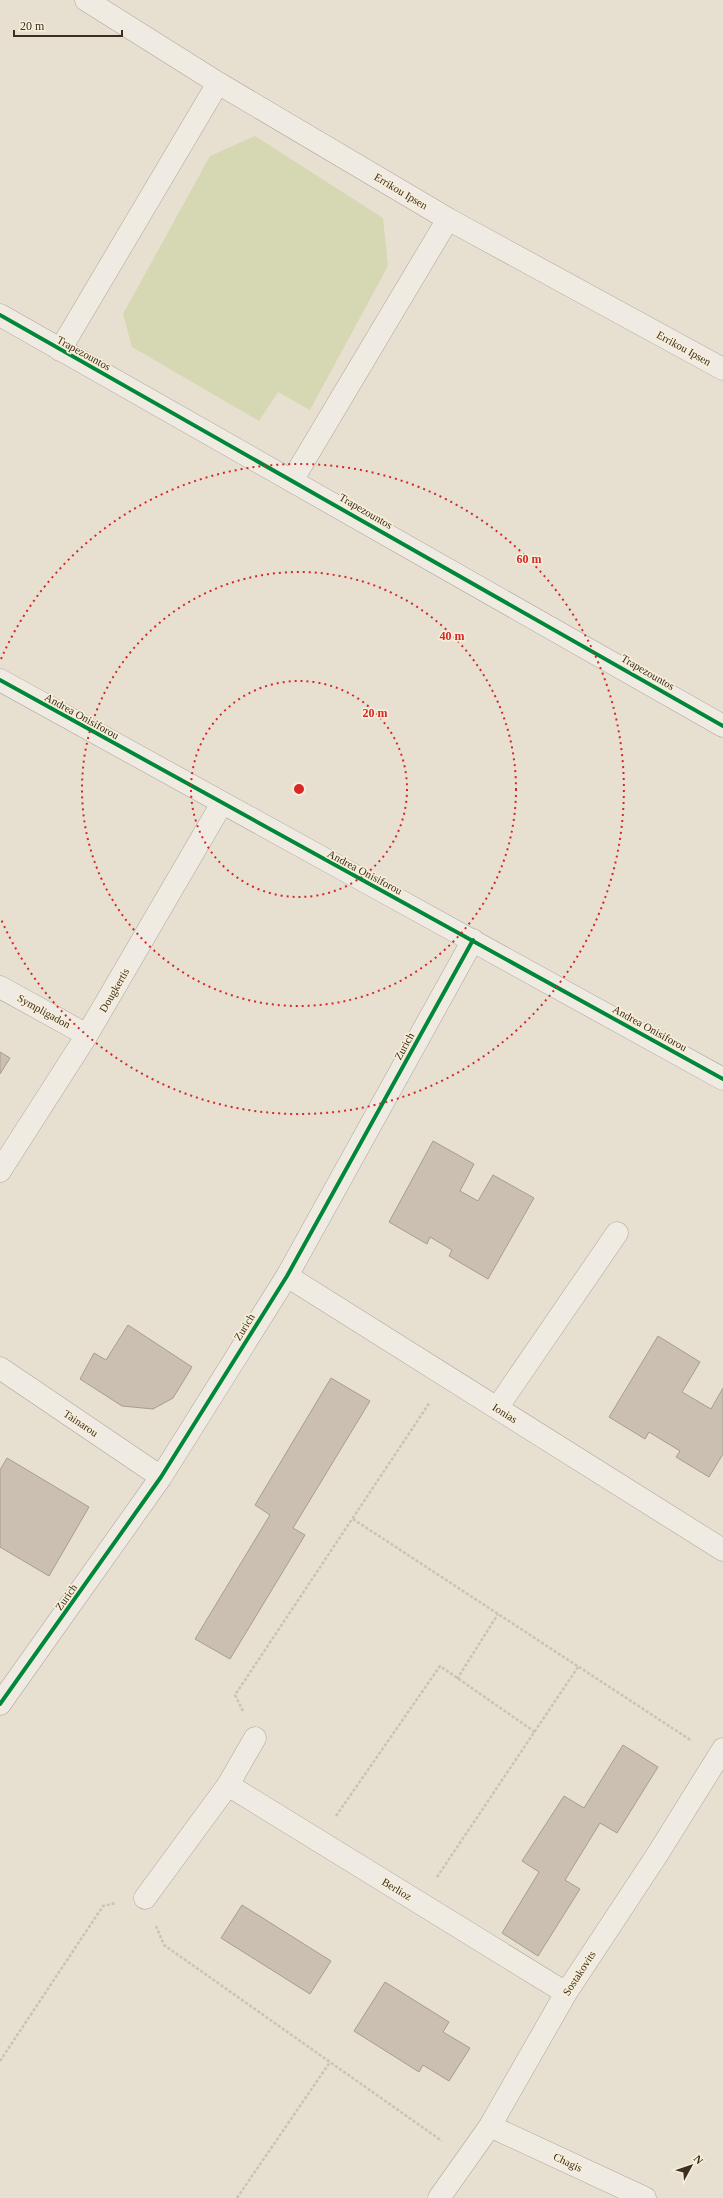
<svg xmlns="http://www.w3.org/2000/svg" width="723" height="2198" viewBox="0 0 723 2198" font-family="Georgia,serif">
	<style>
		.green { fill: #d6d7b3 }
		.building { fill: #cbbfb2; stroke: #a89c90 }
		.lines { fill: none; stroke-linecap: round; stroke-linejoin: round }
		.minor-casing { stroke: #ada599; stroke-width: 23 }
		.path { stroke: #c8c2b9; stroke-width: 2.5; stroke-dasharray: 3 2; stroke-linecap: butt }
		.minor { stroke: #efebe3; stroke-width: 22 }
		.cycleway-casing { stroke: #f7eed8; stroke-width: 6 }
		.cycleway { stroke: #00873e; stroke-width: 4 }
		.ring { fill: none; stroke: #d62828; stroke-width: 2; stroke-dasharray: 2 4 }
		.labels { text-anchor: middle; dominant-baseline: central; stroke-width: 3.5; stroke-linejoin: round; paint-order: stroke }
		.street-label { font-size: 11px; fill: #3d2e20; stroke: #f7eed8 }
		.centre { fill: #d62828; stroke: #f7eed8; stroke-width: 2 }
		.ring-label { font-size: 12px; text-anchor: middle; font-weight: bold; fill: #d62828; stroke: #f7eed8; stroke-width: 3.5; stroke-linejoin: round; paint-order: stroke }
	</style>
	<rect width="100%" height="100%" fill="#e7e0d1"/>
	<!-- green -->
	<path class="green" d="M 255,136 L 383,218 L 388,266 L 310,410 L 278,392 L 259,421 L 132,347 L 123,314 L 210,156 Z"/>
	<!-- building -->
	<path class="building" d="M 0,1052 L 10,1058 L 0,1074 Z
		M 433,1141 L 474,1164 L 460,1191 L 478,1201 L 493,1175 L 534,1198 L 488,1279 L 449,1256 L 452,1250 L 430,1237 L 427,1244 L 389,1222 Z
		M 128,1325 L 192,1367 L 173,1398 L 153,1409 L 122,1406 L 80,1379 L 94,1353 L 106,1360 Z
		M 658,1336 L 700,1362 L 682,1392 L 711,1409 L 723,1388 L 723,1454 L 709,1477 L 676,1457 L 680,1451 L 649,1432 L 645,1439 L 609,1417 Z
		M 331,1378 L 370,1401 L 293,1528 L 305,1535 L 230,1659 L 195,1639 L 270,1515 L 255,1505 Z
		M 7,1458 L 89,1507 L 49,1576 L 0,1547 L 0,1470 Z
		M 623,1745 L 658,1767 L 617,1833 L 600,1823 L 565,1880 L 580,1889 L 538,1956 L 502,1933 L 539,1872 L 522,1861 L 564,1796 L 584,1808 Z
		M 242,1905 L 331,1961 L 310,1994 L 221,1938 Z
		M 385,1982 L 449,2022 L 443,2032 L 470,2048 L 449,2081 L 423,2065 L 419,2072 L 354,2031 Z"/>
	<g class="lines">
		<!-- minor casing -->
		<g class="minor-casing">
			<path id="minor" d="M 86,0 L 218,83 L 448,219 L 723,369
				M 0,315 L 723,726
				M 60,350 L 218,83
				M 293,479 L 448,219
				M 0,680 C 240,815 483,944 723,1079
				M 0,987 L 87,1035
				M 0,1171 L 87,1035 L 221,805
				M 287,1276 L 723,1550
				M 0,1368 L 161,1477
				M 497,1408 L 617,1233
				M 0,1704 L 161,1477 L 287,1276 L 473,940
				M 228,1785 L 566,1993
				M 145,1898 L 228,1785 L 255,1738
				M 490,2126 L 645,2198
				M 439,2198 L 490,2126 L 566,1993 L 657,1855 L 723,1749"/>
		</g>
		<!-- path -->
		<path class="path" d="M 353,1519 L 692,1741
			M 457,1679 L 498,1614
			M 243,1711 L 235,1695 L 430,1402
			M 336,1816 L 440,1666 L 535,1732
			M 437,1877 L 578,1667
			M 156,1926 L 164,1945 L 442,2141
			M 0,2061 L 103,1906 L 116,1903
			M 237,2198 L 330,2062"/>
		<!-- minor -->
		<use href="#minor" class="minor"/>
		<!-- cycleway casing -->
		<g class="cycleway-casing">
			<path id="cycleway" d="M 0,315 L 723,726
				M 0,680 C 240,815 483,944 723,1079
				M 0,1704 L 161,1477 L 287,1276 L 473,940"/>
		</g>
		<!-- cycleway -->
		<use href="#cycleway" class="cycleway"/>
	</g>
	<!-- distance rings -->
	<g class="ring">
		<circle cx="299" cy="789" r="108"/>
		<circle cx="299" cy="789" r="217"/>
		<path d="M1 659A325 325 0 1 1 1 919"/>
	</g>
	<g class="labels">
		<!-- street labels -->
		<g class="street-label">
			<text transform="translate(401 191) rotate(31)">Errikou Ipsen</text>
			<text transform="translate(684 348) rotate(29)">Errikou Ipsen</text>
			<text transform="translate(84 353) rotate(29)">Trapezountos</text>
			<text transform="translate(366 511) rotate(30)">Trapezountos</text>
			<text transform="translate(648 672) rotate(30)">Trapezountos</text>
			<text transform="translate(82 716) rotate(29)">Andrea Onisiforou</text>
			<text transform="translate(365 872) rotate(28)">Andrea Onisiforou</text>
			<text transform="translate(114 990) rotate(-60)">Dougkertis</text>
			<text transform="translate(44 1011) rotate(29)">Sympligadon</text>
			<text transform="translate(650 1028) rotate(29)">Andrea Onisiforou</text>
			<text transform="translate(404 1046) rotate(-61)">Zurich</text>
			<text transform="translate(244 1327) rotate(-58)">Zurich</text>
			<text transform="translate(505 1413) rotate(32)">Ionias</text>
			<text transform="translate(81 1423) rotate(34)">Tainarou</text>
			<text transform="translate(66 1597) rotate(-55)">Zurich</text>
			<text transform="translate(397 1889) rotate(31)">Berlioz</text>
			<text transform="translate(579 1973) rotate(-57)">Sostakovits</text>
			<text transform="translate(568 2162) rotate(25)">Chagis</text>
		</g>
	</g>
	<circle cx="299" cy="789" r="6" class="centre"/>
	<g class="ring-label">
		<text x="529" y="563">60 m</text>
		<text x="452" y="640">40 m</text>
		<text x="375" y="717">20 m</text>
	</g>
	<!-- north arrow -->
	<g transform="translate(691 2166) rotate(50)" stroke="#f7eed8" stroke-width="3" paint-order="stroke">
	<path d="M0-3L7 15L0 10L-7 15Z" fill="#3d2e20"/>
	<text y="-6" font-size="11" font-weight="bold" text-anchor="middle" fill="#3d2e20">N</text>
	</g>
	<!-- scale -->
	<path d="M14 30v6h108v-6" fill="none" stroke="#3d2e20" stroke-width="2"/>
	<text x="20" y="30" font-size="12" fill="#3d2e20" stroke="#f7eed8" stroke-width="3" paint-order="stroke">20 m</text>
</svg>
